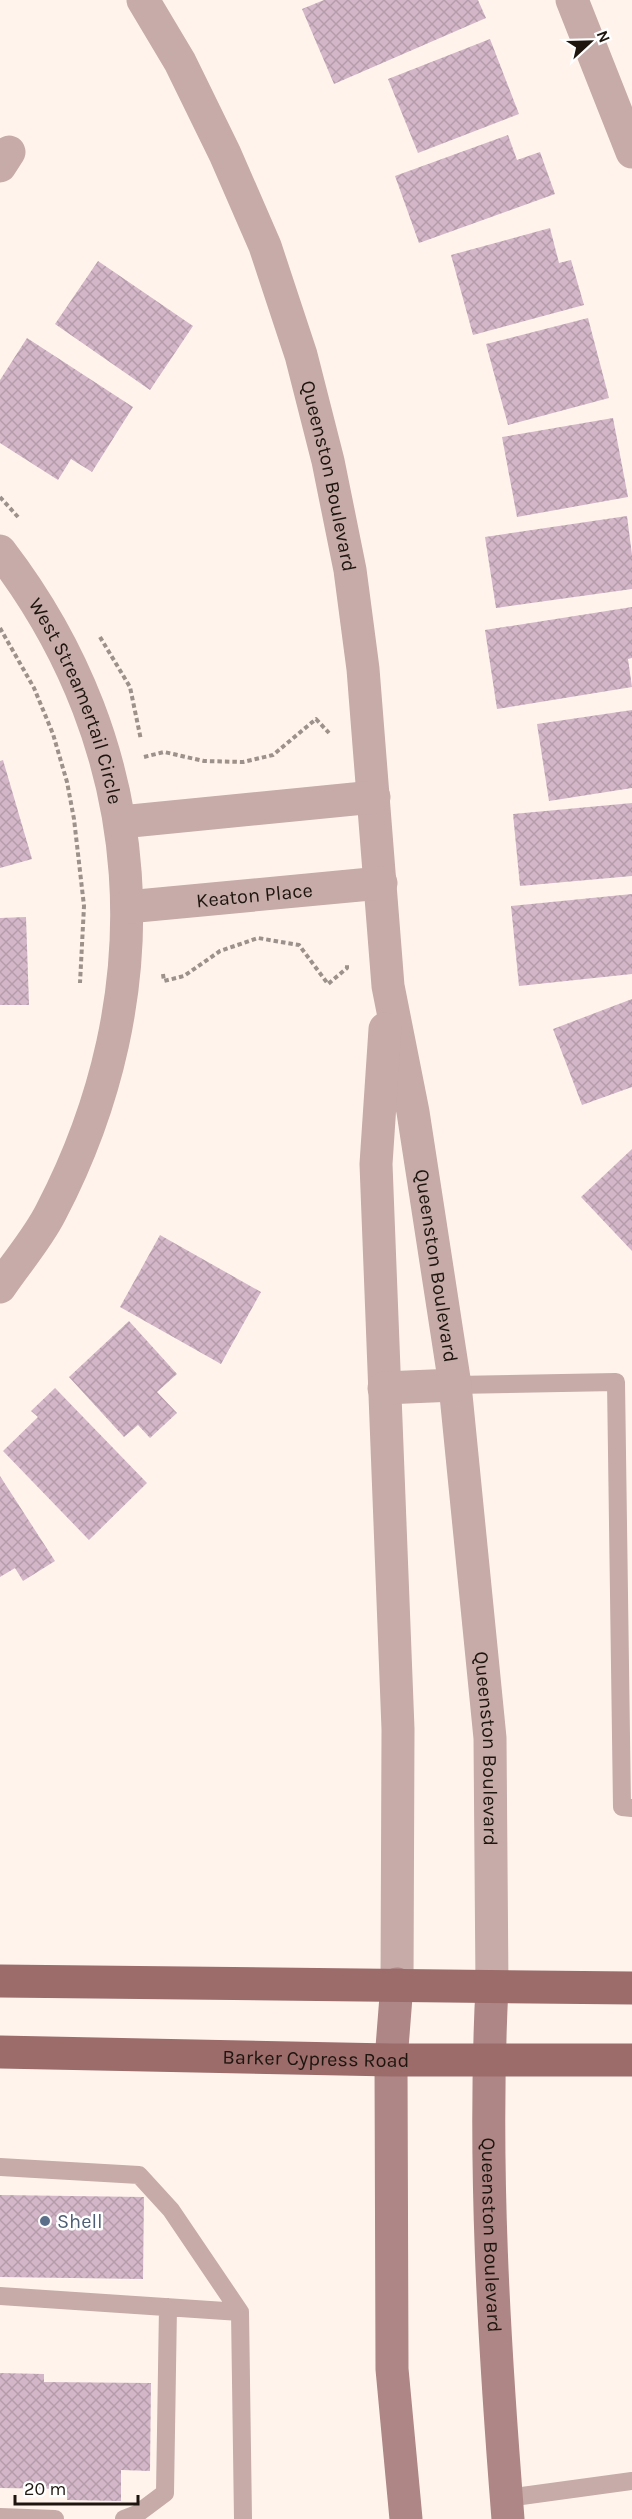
<svg xmlns="http://www.w3.org/2000/svg" width="632" height="2519" viewBox="0 0 632 2519" font-family="Karla,sans-serif">
	<style>
		.building { fill: url(#building-cross-hatch) }
		.lines { fill: none; stroke-linecap: round; stroke-linejoin: round }
		.path { stroke: #9c918b; stroke-width: 4; stroke-dasharray: 4.5 3; stroke-linecap: butt }
		.lane { stroke: #c6aba9; stroke-width: 18 }
		.street { stroke: #c6aba9; stroke-width: 33 }
		.secondary { stroke: #ad8685; stroke-width: 33 }
		.primary { stroke: #9b6c6a; stroke-width: 33 }
		.service-dot { fill: #5c6f8a; stroke: #fff; stroke-width: 2 }
		.labels { text-anchor: middle; dominant-baseline: central; stroke-width: 5; stroke-linejoin: round; paint-order: stroke }
		.street-label { font-size: 20px; fill: #1e150f; stroke: #fff }
		.service-label { font-size: 20px; fill: #4e5e75; stroke: #fff; text-anchor: start }
	</style>
	<defs>
		<pattern id="building-cross-hatch" width="8" height="8" patternUnits="userSpaceOnUse" patternTransform="scale(1.5)"><rect width="8" height="8" fill="#d3b7c8"/><path d="M0 0l8 8M0 8l8-8" fill="none" stroke="#b59cab"/></pattern>
	</defs>
	<rect width="100%" height="100%" fill="#fff3ec"/>
	<!-- building -->
	<path class="building" d="M 324,0 L 478,0 L 486,18 L 334,84 L 302,9 Z
		M 490,39 L 519,114 L 418,153 L 388,79 Z
		M 508,135 L 517,160 L 540,152 L 555,194 L 419,243 L 395,176 Z
		M 550,228 L 559,263 L 571,260 L 584,305 L 473,335 L 451,255 Z
		M 98,261 L 193,326 L 150,390 L 55,324 Z
		M 588,318 L 609,398 L 508,425 L 486,344 Z
		M 27,338 L 133,407 L 92,472 L 71,459 L 58,480 L 0,443 L 0,380 Z
		M 613,418 L 628,497 L 517,517 L 502,437 Z
		M 627,516 L 632,555 L 632,589 L 496,608 L 485,537 Z
		M 632,607 L 632,658 L 628,659 L 632,687 L 497,709 L 485,630 Z
		M 632,710 L 632,788 L 549,801 L 537,724 Z
		M 3,760 L 32,859 L 0,868 L 0,761 Z
		M 632,803 L 632,876 L 520,886 L 513,814 Z
		M 632,894 L 632,974 L 519,986 L 511,906 Z
		M 26,917 L 29,1005 L 0,1005 L 0,918 Z
		M 632,999 L 632,1087 L 582,1105 L 553,1029 Z
		M 632,1149 L 632,1251 L 581,1197 Z
		M 160,1235 L 261,1292 L 221,1364 L 120,1307 Z
		M 129,1321 L 177,1374 L 157,1392 L 177,1413 L 150,1438 L 138,1425 L 124,1437 L 69,1377 Z
		M 55,1388 L 147,1483 L 89,1540 L 3,1451 L 38,1417 L 31,1411 Z
		M 0,1476 L 55,1561 L 23,1581 L 15,1568 L 0,1577 Z
		M 0,2195 L 144,2197 L 143,2279 L 0,2277 Z
		M 0,2373 L 44,2374 L 44,2382 L 151,2383 L 150,2471 L 121,2470 L 121,2501 L 67,2500 L 67,2489 L 0,2488 Z"/>
	<g class="lines">
		<!-- path -->
		<path class="path" d="M 0,497 L 18,517
			M 0,628 L 34,688 L 53,734 L 67,782 L 74,819 L 84,906 L 80,983
			M 100,637 L 130,687 L 141,740
			M 144,757 L 164,752 L 204,761 L 243,762 L 273,755 L 316,719 L 329,733
			M 163,974 L 164,981 L 184,976 L 220,951 L 258,938 L 299,945 L 328,984 L 347,968 L 347,965"/>
		<!-- lane -->
		<path class="lane" d="M 455,1385 L 616,1382 L 622,1807 L 632,1808
			M 0,2167 L 139,2175 L 171,2210 L 240,2312
			M 0,2296 L 240,2312 L 243,2519
			M 507,2498 L 632,2481
			M 0,2517 L 55,2519
			M 124,2519 L 137,2514 L 165,2493 L 168,2307"/>
		<!-- street -->
		<g class="street">
			<path id="s1" d="M 143,0 L 180,62 L 225,154 L 265,246 L 301,355 L 328,461 L 350,570 L 363,669 L 388,986 L 413,1112 L 455,1385 L 490,1738 L 492,1987"/>
			<path d="M 572,0 L 632,152"/>
			<path d="M 0,166 L 9,152"/>
			<path id="s2" d="M 0,551 C 152,749 165,993 51,1212 C 38,1238 17,1262 0,1287"/>
			<path d="M 121,822 L 374,797"/>
			<path id="s3" d="M 127,907 L 381,883"/>
			<path d="M 385,1029 L 376,1164 L 398,1729 L 397,1984"/>
			<path d="M 384,1388 L 455,1385"/>
		</g>
		<!-- secondary -->
		<g class="secondary">
			<path d="M 397,1984 L 391,2060 L 392,2369 L 406,2519"/>
			<path id="s4" d="M 492,1987 C 483,2164 494,2342 508,2519"/>
		</g>
		<!-- primary -->
		<g class="primary">
			<path d="M 0,1981 L 632,1988"/>
			<path id="s5" d="M 0,2052 L 391,2060 L 632,2060"/>
		</g>
	</g>
	<!-- markers -->
	<circle class="service-dot" cx="45" cy="2221" r="6"/>
	<g class="labels">
		<!-- street labels -->
		<g class="street-label">
			<text stroke="none"><textPath href="#s1" startOffset="514">Queenston Boulevard</textPath></text>
			<text stroke="none"><textPath href="#s2" startOffset="170">West Streamertail Circle</textPath></text>
			<text stroke="none"><textPath href="#s3" startOffset="128">Keaton Place</textPath></text>
			<text stroke="none"><textPath href="#s1" startOffset="1312">Queenston Boulevard</textPath></text>
			<text stroke="none"><textPath href="#s1" startOffset="1798">Queenston Boulevard</textPath></text>
			<text stroke="none"><textPath href="#s5" startOffset="316">Barker Cypress Road</textPath></text>
			<text stroke="none"><textPath href="#s4" startOffset="248">Queenston Boulevard</textPath></text>
		</g>
		<!-- service labels -->
		<g class="service-label">
			<text x="57" y="2221">Shell</text>
		</g>
	</g>
	<!-- north arrow -->
	<g transform="translate(590 42) rotate(68)" stroke="#ffffff" stroke-width="4.5" paint-order="stroke">
	<path d="M0-4.5L10 22L0 15L-10 22Z" fill="#1e150f"/>
	<text y="-9" font-size="16" font-weight="bold" text-anchor="middle" fill="#1e150f">N</text>
	</g>
	<!-- scale -->
	<path d="M15 2495v9h123v-9" fill="none" stroke="#1e150f" stroke-width="3"/>
	<text x="24" y="2495" font-size="18" fill="#1e150f" stroke="#ffffff" stroke-width="4.5" paint-order="stroke">20 m</text>
</svg>
